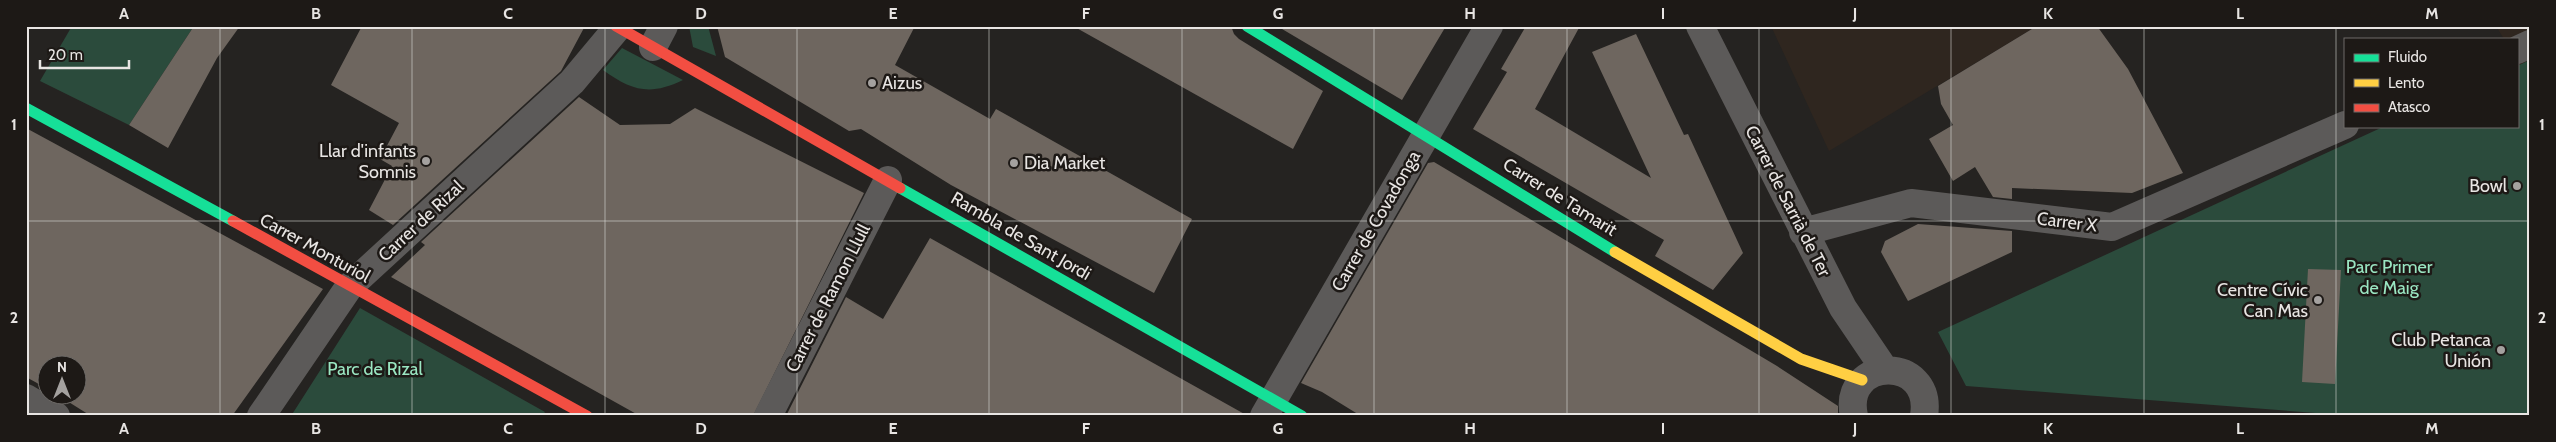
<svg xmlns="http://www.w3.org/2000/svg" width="2556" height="442" viewBox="0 0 2556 442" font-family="Cabin,sans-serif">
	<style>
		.built { fill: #2f261f }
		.green { fill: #2b4b3c }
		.building { fill: #6e665f }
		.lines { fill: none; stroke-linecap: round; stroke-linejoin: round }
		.street { stroke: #5c5a59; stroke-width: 28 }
		.fast { stroke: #16e098; stroke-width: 11 }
		.slow { stroke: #ffcf43; stroke-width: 11 }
		.jam { stroke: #f24e42; stroke-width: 11 }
		.grid { fill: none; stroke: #e8e5e3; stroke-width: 1; stroke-opacity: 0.55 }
		.poi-dot { fill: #a4a19f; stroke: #1d1916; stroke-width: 2 }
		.labels { text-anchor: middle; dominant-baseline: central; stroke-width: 5; stroke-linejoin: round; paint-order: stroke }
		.poi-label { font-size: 18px; fill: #e8e5e3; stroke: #1d1916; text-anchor: end }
		.street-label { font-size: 18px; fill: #e8e5e3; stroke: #1d1916 }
		.park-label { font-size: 18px; fill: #9ae6c2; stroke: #1d1916 }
		.neatline { fill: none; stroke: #e8e5e3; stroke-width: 2 }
		.grid-label { font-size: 16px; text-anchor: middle; font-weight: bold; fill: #e8e5e3 }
	</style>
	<rect width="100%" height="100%" fill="#252321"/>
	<!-- built -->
	<path class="built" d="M 1771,26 L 2037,26 L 1829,151 Z
		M 2496,26 L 2530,26 L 2530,65 L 2521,69 L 2517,62 L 2517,39 L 2504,39 Z"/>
	<!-- green -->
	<path class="green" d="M 72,26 L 194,26 L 129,125 L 40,81 Z
		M 689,26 L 708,26 L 716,56 L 693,47 Z
		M 622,48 L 683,80 C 650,96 632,91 603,70 Z
		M 2530,60 L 2530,416 L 2355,416 L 1966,386 L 1938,332 L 2385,126 L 2517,126 L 2517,66 Z
		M 360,308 L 545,412 L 542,416 L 291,416 Z"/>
	<!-- building -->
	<path class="building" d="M 194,26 L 240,26 L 217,58 L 168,148 L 129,125 Z
		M 362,26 L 585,26 L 561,71 L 393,225 L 369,210 L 392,166 L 380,159 L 399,123 L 331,85 Z
		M 717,26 L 915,26 L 895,65 L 990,119 L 996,109 L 1192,219 L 1154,293 L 951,185 L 861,129 L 849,131 L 725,57 Z
		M 1073,26 L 1231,26 L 1234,34 L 1239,39 L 1323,91 L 1293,149 Z
		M 1277,26 L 1446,26 L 1402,100 Z
		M 1526,26 L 1580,26 L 1535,109 L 1651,178 L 1592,52 L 1636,34 L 1684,135 L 1688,134 L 1743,253 L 1713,290 L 1655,256 L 1664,240 L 1473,129 L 1507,72 L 1501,69 Z
		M 2037,26 L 2097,26 L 2128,69 L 2183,173 L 2132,193 L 2012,188 L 2012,199 L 1993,197 L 1975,167 L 1953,181 L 1929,139 L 1953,125 L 1941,104 L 1938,86 Z
		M 579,97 L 620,125 L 670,124 L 695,108 L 864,193 L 753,416 L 640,416 L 391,277 L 425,245 L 421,242 Z
		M 26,128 L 323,289 L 232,416 L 91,416 L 56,394 L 78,394 L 78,364 L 48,364 L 48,389 L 26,377 Z
		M 1434,162 L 1777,366 L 1838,406 L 1838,416 L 1361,416 L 1322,392 L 1301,383 L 1428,163 Z
		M 1918,224 L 2012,231 L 2012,252 L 1908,301 L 1881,252 L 1885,241 Z
		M 930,238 L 1248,416 L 786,416 L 846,297 L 883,319 Z
		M 2308,269 L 2341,270 L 2335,384 L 2302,382 Z"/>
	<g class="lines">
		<!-- street -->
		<path class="street" d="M 1700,26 L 1843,308 L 1885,370
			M 653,47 L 664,26
			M 2517,50 L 2530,44
			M 1803,232 L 1911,203 L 2112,227 L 2345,125
			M 26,398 L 56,416
			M 261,416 L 349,287 L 572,82 L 618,27
			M 768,416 L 888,180
			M 1264,416 L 1489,26
			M 1854,416 C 1841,357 1934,354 1924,416"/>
		<!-- fast -->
		<path class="fast" d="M 1247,26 L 1615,252
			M 26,108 L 233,221
			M 900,188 L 1302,416"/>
		<!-- slow -->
		<path class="slow" d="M 1615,252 L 1801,359 L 1862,380"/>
		<!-- jam -->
		<path class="jam" d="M 616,26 L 900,188
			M 233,221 L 587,416"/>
	</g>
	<!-- grid -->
	<path class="grid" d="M 220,26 L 220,416M 412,26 L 412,416M 605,26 L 605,416M 797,26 L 797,416M 989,26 L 989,416M 1182,26 L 1182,416M 1374,26 L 1374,416M 1567,26 L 1567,416M 1759,26 L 1759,416M 1951,26 L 1951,416M 2144,26 L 2144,416M 2336,26 L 2336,416M 26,221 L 2530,221"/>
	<!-- markers -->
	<g class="poi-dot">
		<circle cx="872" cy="83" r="5"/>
		<circle cx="426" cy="161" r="5"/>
		<circle cx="1014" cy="163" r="5"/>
		<circle cx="2517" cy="186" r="5"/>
		<circle cx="2318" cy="300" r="5"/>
		<circle cx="2501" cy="350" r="5"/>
	</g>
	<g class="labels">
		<!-- poi labels -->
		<g class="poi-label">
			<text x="882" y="83" text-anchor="start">Aizus</text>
			<text x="416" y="151">Llar d'infants<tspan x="416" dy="21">Somnis</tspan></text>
			<text x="1024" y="163" text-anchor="start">Dia Market</text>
			<text x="2507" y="186">Bowl</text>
			<text x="2308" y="290">Centre Cívic<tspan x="2308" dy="21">Can Mas</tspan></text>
			<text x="2491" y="340">Club Petanca<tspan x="2491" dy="21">Unión</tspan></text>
		</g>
		<!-- street labels -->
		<g class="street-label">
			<text transform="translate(1560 197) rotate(32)">Carrer de Tamarit</text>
			<text transform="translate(1788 201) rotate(63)">Carrer de Sarrià de Ter</text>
			<text transform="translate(421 221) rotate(-43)">Carrer de Rizal</text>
			<text transform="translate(1376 221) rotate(-60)">Carrer de Covadonga</text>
			<text transform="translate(2067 222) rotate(7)">Carrer X</text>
			<text transform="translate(1021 236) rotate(30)">Rambla de Sant Jordi</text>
			<text transform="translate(315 248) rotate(29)">Carrer Monturiol</text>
			<text transform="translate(828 298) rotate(-63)">Carrer de Ramon Llull</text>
		</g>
		<!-- park labels -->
		<g class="park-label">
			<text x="2389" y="267">Parc Primer<tspan x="2389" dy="21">de Maig</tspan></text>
			<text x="375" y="369">Parc de Rizal</text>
		</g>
	</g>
	<!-- border -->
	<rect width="2556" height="442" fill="none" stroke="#1d1916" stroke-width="55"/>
	<!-- legend -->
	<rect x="2344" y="38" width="175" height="90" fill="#1d1916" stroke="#6e6b68"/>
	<rect x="2354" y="54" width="25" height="8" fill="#16e098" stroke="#6e6b68"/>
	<text x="2388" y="62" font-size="15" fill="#e8e5e3">Fluido</text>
	<rect x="2354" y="79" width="25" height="8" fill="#ffcf43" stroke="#6e6b68"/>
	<text x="2388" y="88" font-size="15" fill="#e8e5e3">Lento</text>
	<rect x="2354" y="104" width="25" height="8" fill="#f24e42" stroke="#6e6b68"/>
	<text x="2388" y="112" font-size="15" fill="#e8e5e3">Atasco</text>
	<!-- north arrow -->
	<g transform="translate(62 380)"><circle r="24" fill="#1d1916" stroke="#6e6b68"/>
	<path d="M0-4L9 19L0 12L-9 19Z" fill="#a4a19f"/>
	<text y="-8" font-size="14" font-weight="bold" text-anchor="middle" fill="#e8e5e3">N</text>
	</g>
	<!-- scale -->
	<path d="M40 60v8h89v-8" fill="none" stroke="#e8e5e3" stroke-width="2.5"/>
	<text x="48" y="60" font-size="15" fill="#e8e5e3" stroke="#1d1916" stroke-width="4" paint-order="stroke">20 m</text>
	<rect x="28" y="28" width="2500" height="386" class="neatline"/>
	<g class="grid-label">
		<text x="124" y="19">A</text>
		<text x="316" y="19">B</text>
		<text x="508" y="19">C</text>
		<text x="701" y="19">D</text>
		<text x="893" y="19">E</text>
		<text x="1086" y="19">F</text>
		<text x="1278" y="19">G</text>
		<text x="1470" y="19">H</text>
		<text x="1663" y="19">I</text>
		<text x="1855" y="19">J</text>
		<text x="2048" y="19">K</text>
		<text x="2240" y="19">L</text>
		<text x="2432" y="19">M</text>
		<text x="14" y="130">1</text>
		<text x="2542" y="130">1</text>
		<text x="14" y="323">2</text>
		<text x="2542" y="323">2</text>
		<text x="124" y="434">A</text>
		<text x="316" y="434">B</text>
		<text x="508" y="434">C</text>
		<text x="701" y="434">D</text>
		<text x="893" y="434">E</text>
		<text x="1086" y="434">F</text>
		<text x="1278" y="434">G</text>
		<text x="1470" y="434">H</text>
		<text x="1663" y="434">I</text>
		<text x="1855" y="434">J</text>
		<text x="2048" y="434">K</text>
		<text x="2240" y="434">L</text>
		<text x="2432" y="434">M</text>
	</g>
</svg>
